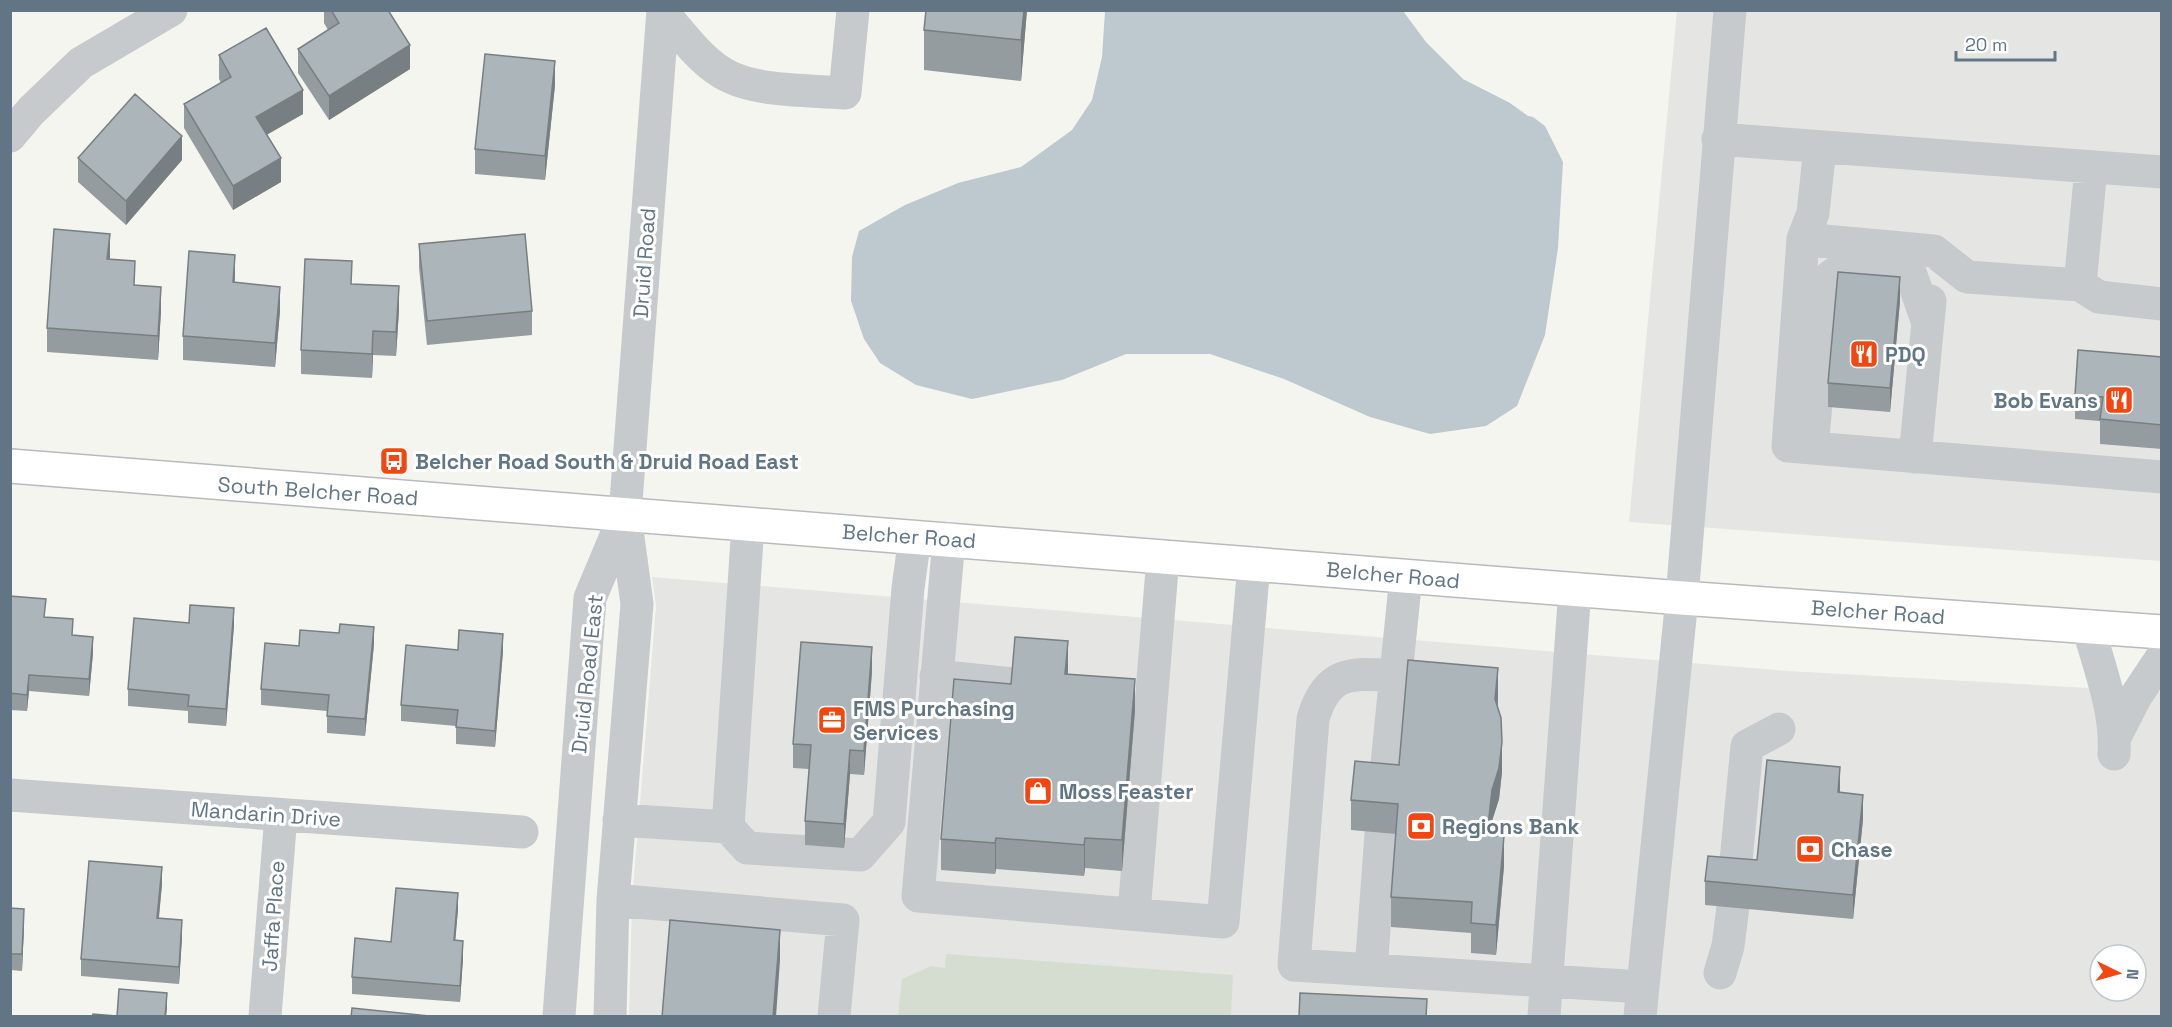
<svg xmlns="http://www.w3.org/2000/svg" width="2172" height="1027" viewBox="0 0 2172 1027" font-family="'Space Grotesk',sans-serif">
	<style>
		.built { fill: #e5e6e4; fill-rule: evenodd }
		.green { fill: #d5ddd1 }
		.water { fill: #bdc9ce }
		.lines { fill: none; stroke-linecap: round; stroke-linejoin: round }
		.major-casing { stroke: #b7bbbe; stroke-width: 36 }
		.minor { stroke: #c7cacd; stroke-width: 33 }
		.major { stroke: #fff; stroke-width: 33 }
		.wall { fill: #949c9f }
		.shaded-wall { fill: #787f82 }
		.building { fill: #acb5b9; stroke: #787f82; stroke-width: 1.5 }
		.labels { text-anchor: middle; dominant-baseline: central; stroke-width: 6; stroke-linejoin: round; paint-order: stroke }
		.street-label { font-size: 21px; fill: #617584; stroke: #fff }
		.poi-label { font-size: 21px; font-weight: bold; fill: #617584; stroke: #fff; text-anchor: start }
	</style>
	<rect width="100%" height="100%" fill="#f5f5f0"/>
	<!-- built -->
	<path class="built" d="M 1677,11 L 2161,11 L 2161,561 L 1629,522 Z
		M 652,577 L 1788,671 L 2161,692 L 2161,1016 L 629,1016 L 632,901 L 656,606 ZM 2100,955 L 2136,955 L 2136,991 L 2100,991 Z"/>
	<!-- green -->
	<path class="green" d="M 946,954 L 1233,975 L 1231,1016 L 898,1016 L 902,979 L 931,966 L 945,968 Z"/>
	<!-- water -->
	<path class="water" d="M 1105,11 L 1403,11 L 1426,42 L 1463,79 L 1510,103 L 1528,116 L 1533,117 L 1545,126 L 1563,162 L 1558,248 L 1545,335 L 1517,406 L 1486,426 L 1430,434 L 1370,417 L 1284,379 L 1210,354 L 1126,354 L 1062,380 L 972,399 L 916,385 L 880,363 L 864,339 L 851,301 L 852,257 L 859,231 L 905,205 L 958,183 L 1021,167 L 1072,130 L 1092,100 L 1102,57 Z"/>
	<g class="lines">
		<!-- major casing -->
		<g class="major-casing">
			<path id="major" d="M 10,466 L 1682,598 L 2162,632"/>
		</g>
		<!-- minor -->
		<path class="minor" d="M 663,13 C 683,35 703,65 730,77 C 762,92 810,90 845,93 L 853,10
			M 10,136 L 31,111 L 81,63 L 171,10
			M 1718,139 L 2162,172
			M 1803,239 L 1813,213 L 1820,147
			M 2080,285 L 2091,168
			M 2162,304 L 2099,297 L 2080,285 L 1967,277 L 1934,251 L 1803,239 L 1788,446 L 2162,477
			M 1812,448 L 1825,307 L 1831,276 L 1847,265 L 1889,268 L 1911,275 L 1928,323
			M 1915,457 L 1930,301
			M 949,539 L 918,896 L 1223,922 L 1254,564
			M 2088,626 C 2099,667 2117,711 2114,754
			M 936,676 L 1013,684
			M 1397,676 C 1353,673 1327,669 1313,719 L 1294,965 L 1642,987
			M 2115,737 L 2136,696 L 2162,657
			M 1384,793 L 1406,576
			M 10,795 L 522,832
			M 619,820 L 728,827 L 747,848 L 860,855 L 889,822 L 908,588 L 915,537
			M 728,827 L 748,524
			M 1734,882 L 1747,746 L 1779,729
			M 613,900 L 843,920 L 834,1016
			M 1134,913 L 1163,557
			M 1371,970 L 1381,834
			M 1720,973 L 1728,946 L 1733,907
			M 265,1016 L 281,815
			M 559,1016 L 590,598 L 624,517
			M 610,1016 L 613,900 L 637,604 L 625,515 L 663,10
			M 1544,1016 L 1575,589
			M 1640,1016 L 1682,598 L 1730,10"/>
		<!-- major -->
		<use href="#major" class="major"/>
	</g>
	<!-- wall -->
	<path class="wall" d="M 324,10 L 388,10 L 410,69 L 329,120 L 298,73 L 298,49 L 328,30 L 324,23 Z
		M 926,10 L 1027,10 L 1021,81 L 924,70 L 924,30 Z
		M 219,55 L 303,114 L 266,135 L 281,182 L 233,210 L 184,128 L 184,104 L 221,83 L 219,79 Z
		M 555,85 L 545,180 L 475,174 L 475,149 Z
		M 78,158 L 182,160 L 126,225 L 78,182 Z
		M 419,244 L 532,311 L 532,335 L 427,345 L 419,268 Z
		M 110,259 L 161,311 L 158,360 L 47,352 L 47,328 Z
		M 235,283 L 280,311 L 275,367 L 183,360 L 183,336 Z
		M 352,284 L 399,310 L 396,356 L 373,355 L 372,378 L 301,374 L 301,350 Z
		M 1900,301 L 1890,412 L 1828,407 L 1828,383 Z
		M 2162,357 L 2162,449 L 2100,444 L 2100,421 L 2075,419 L 2075,395 Z
		M 10,596 L 73,635 L 93,653 L 89,696 L 29,691 L 27,711 L 10,710 Z
		M 189,623 L 234,625 L 226,726 L 188,723 L 188,711 L 128,706 L 128,689 Z
		M 374,644 L 365,736 L 327,733 L 327,711 L 261,705 L 261,689 L 299,646 Z
		M 458,650 L 503,651 L 495,747 L 456,744 L 456,726 L 401,721 L 401,705 Z
		M 872,671 L 864,775 L 850,774 L 844,848 L 805,845 L 805,821 L 809,769 L 793,768 L 793,744 Z
		M 1067,674 L 1135,710 L 1122,871 L 1085,868 L 1084,876 L 996,869 L 995,874 L 941,870 L 941,839 L 1011,684 Z
		M 1498,698 L 1498,707 L 1502,772 L 1499,799 L 1492,821 L 1490,835 L 1504,866 L 1496,955 L 1471,953 L 1471,933 L 1391,927 L 1391,897 L 1396,834 L 1351,830 L 1351,800 Z
		M 1840,793 L 1863,819 L 1853,919 L 1705,905 L 1705,881 L 1757,860 Z
		M 162,884 L 159,918 L 182,937 L 179,984 L 81,976 L 81,959 Z
		M 10,908 L 24,925 L 22,971 L 10,970 Z
		M 458,909 L 455,940 L 463,958 L 460,1002 L 352,994 L 352,977 L 391,942 Z"/>
	<!-- shaded-wall -->
	<path class="shaded-wall" d="M 1024,10 L 1027,10 L 1021,81 L 1021,40 Z
		M 410,45 L 410,69 L 329,120 L 329,96 Z
		M 555,61 L 555,85 L 545,180 L 545,156 Z
		M 303,90 L 303,114 L 256,141 L 256,117 Z
		M 182,136 L 182,160 L 126,225 L 126,201 Z
		M 281,158 L 281,182 L 233,210 L 233,186 Z
		M 110,234 L 110,258 L 107,283 L 107,259 Z
		M 235,255 L 235,279 L 233,307 L 233,282 Z
		M 1900,277 L 1900,301 L 1890,412 L 1890,388 Z
		M 399,286 L 399,310 L 396,356 L 396,332 Z
		M 161,287 L 161,311 L 158,360 L 158,336 Z
		M 280,287 L 280,311 L 275,367 L 275,343 Z
		M 373,331 L 373,355 L 372,378 L 372,354 Z
		M 234,608 L 234,625 L 226,726 L 226,709 Z
		M 374,627 L 374,644 L 365,736 L 365,719 Z
		M 503,634 L 503,651 L 495,747 L 495,731 Z
		M 93,637 L 93,653 L 89,696 L 89,679 Z
		M 1068,641 L 1068,671 L 1065,704 L 1065,674 Z
		M 872,647 L 872,671 L 864,775 L 864,751 Z
		M 1498,668 L 1498,698 L 1495,729 L 1495,699 Z
		M 29,675 L 29,691 L 27,711 L 27,695 Z
		M 1135,679 L 1135,710 L 1122,871 L 1122,840 Z
		M 1502,742 L 1502,772 L 1499,799 L 1492,821 L 1487,865 L 1487,835 L 1492,790 Z
		M 850,750 L 850,774 L 844,848 L 844,824 Z
		M 1840,767 L 1840,791 L 1838,816 L 1838,792 Z
		M 1863,795 L 1863,819 L 1853,919 L 1853,895 Z
		M 1504,836 L 1504,866 L 1496,955 L 1496,925 Z
		M 996,838 L 996,869 L 995,874 L 995,843 Z
		M 1085,838 L 1085,868 L 1084,876 L 1084,845 Z
		M 162,867 L 162,884 L 157,934 L 157,918 Z
		M 458,893 L 458,909 L 454,957 L 454,940 Z
		M 24,909 L 24,925 L 22,971 L 22,954 Z
		M 182,920 L 182,937 L 179,984 L 179,967 Z
		M 780,930 L 780,960 L 776,1017 L 773,1017 Z
		M 463,941 L 463,958 L 460,1002 L 460,986 Z
		M 167,993 L 167,1009 L 166,1017 L 165,1017 Z"/>
	<!-- building -->
	<path class="building" d="M 331,10 L 388,10 L 410,45 L 329,96 L 298,49 L 339,23 Z
		M 926,10 L 1024,10 L 1021,40 L 924,30 Z
		M 266,28 L 303,90 L 256,117 L 281,158 L 233,186 L 184,104 L 231,77 L 219,55 Z
		M 485,54 L 555,61 L 545,156 L 475,149 Z
		M 135,94 L 182,136 L 126,201 L 78,158 Z
		M 54,229 L 110,234 L 107,259 L 135,261 L 134,285 L 161,287 L 158,336 L 47,328 Z
		M 525,234 L 532,311 L 427,321 L 419,244 Z
		M 189,251 L 235,255 L 233,282 L 280,287 L 275,343 L 183,336 Z
		M 305,259 L 352,261 L 351,284 L 399,286 L 396,332 L 373,331 L 372,354 L 301,350 Z
		M 1838,272 L 1900,277 L 1890,388 L 1828,383 Z
		M 2078,350 L 2162,357 L 2162,425 L 2100,419 L 2103,397 L 2075,395 Z
		M 10,596 L 46,599 L 44,617 L 73,619 L 72,635 L 93,637 L 89,679 L 29,675 L 27,695 L 10,693 Z
		M 190,605 L 234,608 L 226,709 L 188,706 L 189,695 L 128,689 L 134,618 L 189,623 Z
		M 340,624 L 374,627 L 365,719 L 327,716 L 329,695 L 261,689 L 265,643 L 299,646 L 300,630 L 339,633 Z
		M 459,630 L 503,634 L 495,731 L 456,727 L 458,710 L 401,705 L 406,645 L 458,650 Z
		M 1015,637 L 1068,641 L 1065,674 L 1135,679 L 1122,840 L 1085,838 L 1084,845 L 996,838 L 995,843 L 941,839 L 954,679 L 1011,684 Z
		M 801,642 L 872,647 L 864,751 L 850,750 L 844,824 L 805,821 L 811,745 L 793,744 Z
		M 1408,660 L 1498,668 L 1495,699 L 1501,718 L 1502,742 L 1499,768 L 1492,790 L 1487,835 L 1504,836 L 1496,925 L 1471,923 L 1472,902 L 1391,897 L 1398,804 L 1351,800 L 1355,761 L 1399,765 Z
		M 1767,760 L 1840,767 L 1838,792 L 1863,795 L 1853,895 L 1705,881 L 1708,856 L 1757,860 Z
		M 89,861 L 162,867 L 157,918 L 182,920 L 179,967 L 81,959 Z
		M 396,888 L 458,893 L 454,940 L 463,941 L 460,986 L 352,977 L 355,938 L 391,942 Z
		M 10,908 L 24,909 L 22,954 L 10,954 Z
		M 670,920 L 780,930 L 773,1017 L 662,1017 Z
		M 119,989 L 167,993 L 165,1017 L 92,1017 L 93,1014 L 117,1016 Z
		M 1300,993 L 1427,999 L 1426,1017 L 1299,1017 Z
		M 352,1008 L 439,1017 L 351,1017 Z"/>
	<!-- icons -->
	<defs>
		<g id="restaurant-square" transform="scale(1.5)"><rect x="-9" y="-9" width="18" height="18" rx="4" fill="#f44611" stroke="#fff"/><path d="M-5-6h1v4h1v-4h1v4h1v-4h1v5L-1.5 .5V6h-2V.5L-5-1ZM5-6V6H3V1.5H1.5Q1.5-4 5-6Z" fill="#fff"/></g>
		<g id="bus-square" transform="scale(1.5)"><rect x="-9" y="-9" width="18" height="18" rx="4" fill="#f44611" stroke="#fff"/><path d="M-5-6H5V4H4V6H2V4H-2V6H-4V4H-5ZM-3.5-4V0h7V-4ZM-3.5 1.2v1.5H-2V1.2ZM2 1.2v1.5H3.5V1.2Z" fill="#fff"/></g>
		<g id="office-square" transform="scale(1.5)"><rect x="-9" y="-9" width="18" height="18" rx="4" fill="#f44611" stroke="#fff"/><path d="M-6-3h4V-5.5h4V-3h4V5H-6ZM-1-4.5V-3h2v-1.5ZM-6 0V1H6V0Z" fill="#fff"/></g>
		<g id="shop-square" transform="scale(1.5)"><rect x="-9" y="-9" width="18" height="18" rx="4" fill="#f44611" stroke="#fff"/><path d="M-5-2.5h2.3a2.7 3.5 0 0 1 5.4 0H5L5.5 6h-11ZM-1.5-2.5h3a1.5 2.3 0 0 0-3 0Z" fill="#fff"/></g>
		<g id="bank-square" transform="scale(1.5)"><rect x="-9" y="-9" width="18" height="18" rx="4" fill="#f44611" stroke="#fff"/><path d="M-6-4H6V4H-6ZM0-2.3a2.3 2.3 0 1 0 0 4.6a2.3 2.3 0 1 0 0-4.6Z" fill="#fff"/></g>
	</defs>
	<g fill-rule="evenodd">
		<use href="#restaurant-square" x="1864" y="354"/>
		<use href="#restaurant-square" x="2119" y="400"/>
		<use href="#bus-square" x="394" y="461"/>
		<use href="#office-square" x="832" y="720"/>
		<use href="#shop-square" x="1038" y="791"/>
		<use href="#bank-square" x="1421" y="826"/>
		<use href="#bank-square" x="1810" y="849"/>
	</g>
	<g class="labels">
		<!-- street labels -->
		<g class="street-label">
			<text transform="translate(644 263) rotate(-86)">Druid Road</text>
			<text transform="translate(318 491) rotate(4)">South Belcher Road</text>
			<text transform="translate(909 536) rotate(4)">Belcher Road</text>
			<text transform="translate(1393 575) rotate(5)">Belcher Road</text>
			<text transform="translate(1878 612) rotate(4)">Belcher Road</text>
			<text transform="translate(587 674) rotate(-84)">Druid Road East</text>
			<text transform="translate(266 814) rotate(4)">Mandarin Drive</text>
			<text transform="translate(273 916) rotate(-86)">Jaffa Place</text>
		</g>
		<!-- poi labels -->
		<g class="poi-label">
			<text x="1885" y="354">PDQ</text>
			<text x="2098" y="400" text-anchor="end">Bob Evans</text>
			<text x="415" y="461">Belcher Road South &amp; Druid Road East</text>
			<text x="853" y="708">FMS Purchasing<tspan x="853" dy="24">Services</tspan></text>
			<text x="1059" y="791">Moss Feaster</text>
			<text x="1442" y="826">Regions Bank</text>
			<text x="1831" y="849">Chase</text>
		</g>
	</g>
	<!-- border -->
	<rect width="2172" height="1027" fill="none" stroke="#617584" stroke-width="24"/>
	<!-- north arrow -->
	<g transform="translate(2118 973) rotate(95)"><circle r="28" fill="#ffffff" stroke="#c0c8ce" stroke-width="1.5"/>
	<path d="M0-4.5L10 22L0 15L-10 22Z" fill="#f44611"/>
	<text y="-9" font-size="16" font-weight="bold" text-anchor="middle" fill="#617584">N</text>
	</g>
	<!-- scale -->
	<path d="M1956 51v9h99v-9" fill="none" stroke="#617584" stroke-width="3"/>
	<text x="1965" y="51" font-size="18" fill="#617584" stroke="#ffffff" stroke-width="4.5" paint-order="stroke">20 m</text>
</svg>
